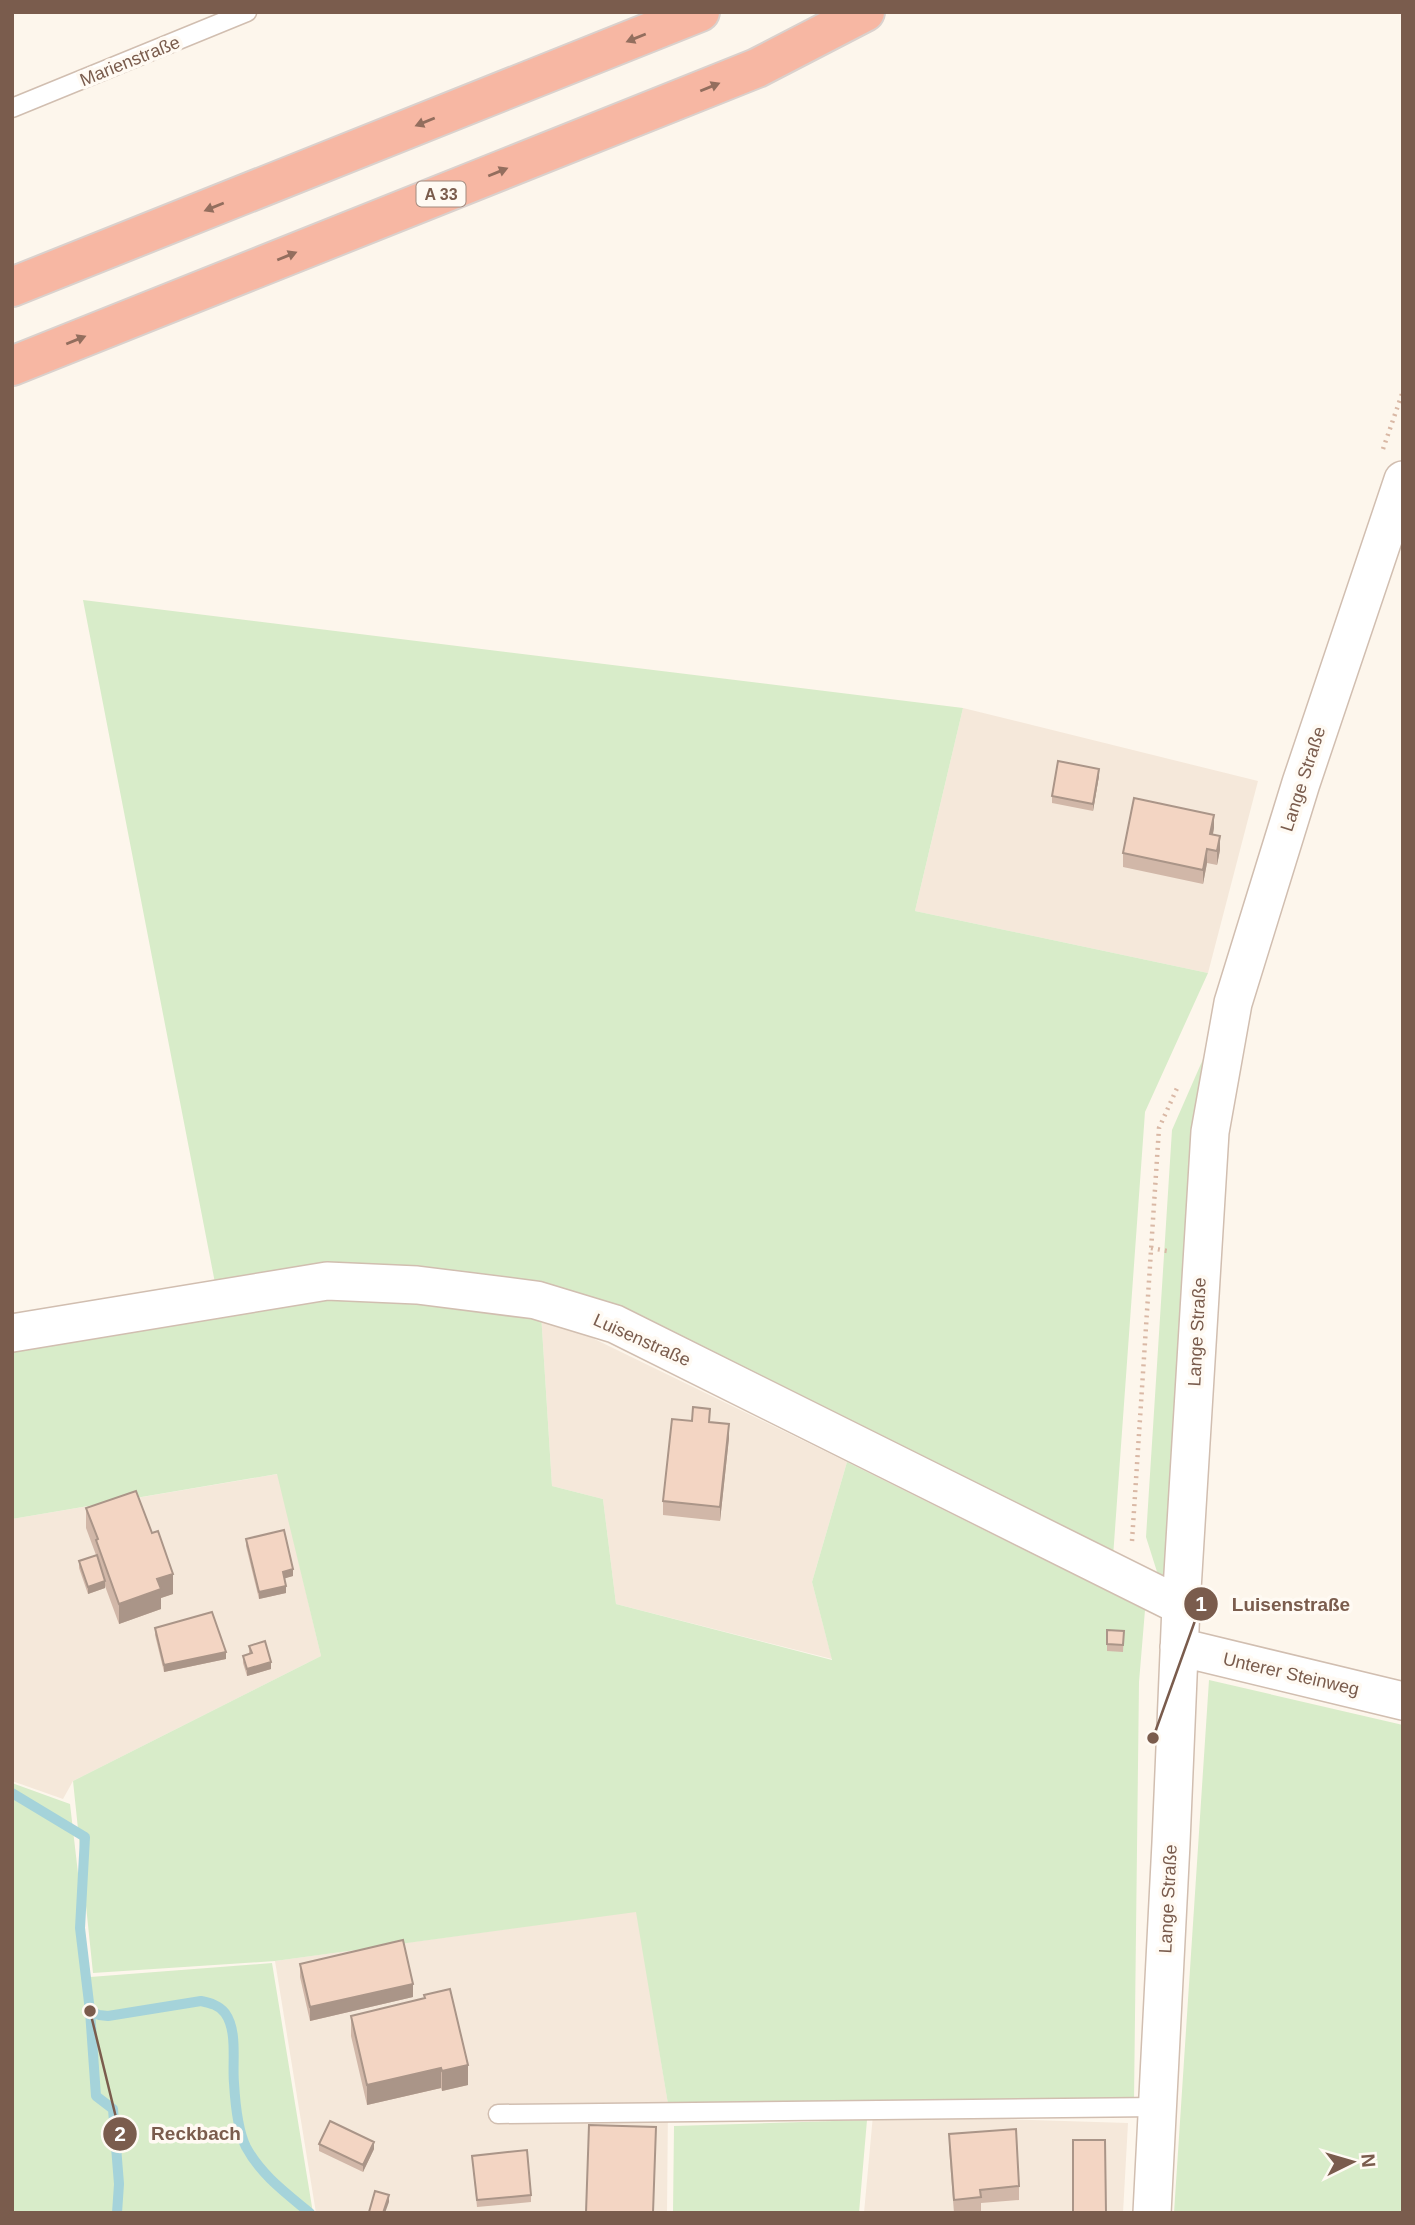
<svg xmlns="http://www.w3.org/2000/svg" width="1415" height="2225" viewBox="0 0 1415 2225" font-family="Helvetica,sans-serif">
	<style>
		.residential { fill: #f5e8da }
		.green { fill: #d8ecc9 }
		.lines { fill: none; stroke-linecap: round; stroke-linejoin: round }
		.stream { stroke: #a5d3da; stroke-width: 10 }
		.service-casing { stroke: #d1beb0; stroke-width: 21 }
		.minor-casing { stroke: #d1beb0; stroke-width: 40 }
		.motorway-casing { stroke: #dad1cd; stroke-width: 42 }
		.path { stroke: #d9b8a5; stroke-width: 4.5; stroke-dasharray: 2 5; stroke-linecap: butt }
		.service { stroke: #fff; stroke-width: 18 }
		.minor { stroke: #fff; stroke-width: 37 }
		.motorway { stroke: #f7b7a3; stroke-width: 38 }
		.wall { fill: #d1b7a8 }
		.shaded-wall { fill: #aa9588 }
		.building { fill: #f3d5c3; stroke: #aa9588; stroke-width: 2 }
		.oneway { fill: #936e5e }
		.labels { text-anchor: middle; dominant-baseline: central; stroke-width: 7; stroke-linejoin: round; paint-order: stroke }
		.shield { fill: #fffaf3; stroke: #a28b7f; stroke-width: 2 }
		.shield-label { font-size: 16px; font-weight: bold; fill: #7a5c4d }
		.street-label { font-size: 18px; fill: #7a5c4d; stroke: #fffaf3 }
		.leader { fill: none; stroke: #7a5c4d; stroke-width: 2.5 }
		.callout-dot { fill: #7a5c4d; stroke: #fffaf3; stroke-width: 2.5 }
		.mark-label { font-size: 21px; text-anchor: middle; font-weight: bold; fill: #fff }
		.callout-label { font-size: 19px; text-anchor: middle; font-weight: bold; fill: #7a5c4d; stroke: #fffaf3; stroke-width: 7; stroke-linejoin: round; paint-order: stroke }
	</style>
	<rect width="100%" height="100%" fill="#fdf6ec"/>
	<!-- residential -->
	<path class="residential" d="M 963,708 L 1258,781 L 1208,973 L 915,911 Z
		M 541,1313 L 847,1462 L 812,1582 L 832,1659 L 616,1604 L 603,1499 L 552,1486 Z
		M 278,1474 L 321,1656 L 73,1781 L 63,1799 L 12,1781 L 12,1519 Z
		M 637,1911 L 668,2104 L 667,2213 L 316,2213 L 275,1961 Z
		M 873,2115 L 1128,2123 L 1123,2213 L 864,2213 Z"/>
	<!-- green -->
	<path class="green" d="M 83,600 L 963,708 L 915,911 L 1208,973 L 1145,1112 L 1113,1557 L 633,1320 L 215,1283 Z
		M 1214,1034 L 1168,1576 L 1158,1575 L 1146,1537 L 1172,1130 Z
		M 325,1294 L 541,1313 L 552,1486 L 603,1499 L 616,1604 L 832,1660 L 812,1582 L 847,1462 L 1145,1610 L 1139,1682 L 1134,2100 L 668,2104 L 636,1912 L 275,1961 L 93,1973 L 73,1781 L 321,1656 L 277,1474 L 12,1519 L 12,1345 Z
		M 1209,1680 L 1403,1725 L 1403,2213 L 1174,2213 Z
		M 12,1783 L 70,1804 L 90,1977 L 272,1963 L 313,2213 L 12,2213 Z
		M 867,2120 L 859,2213 L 673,2213 L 674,2126 Z"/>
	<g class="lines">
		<!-- stream -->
		<path class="stream" d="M 12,1793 L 85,1837 L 80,1928 L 90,2011 L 96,2096 L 113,2109 L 119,2184 L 117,2213
			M 90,2011 L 99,2015 L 108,2016 L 201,2001 C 210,2003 219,2005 225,2013 C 238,2031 232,2062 234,2083 C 235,2100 238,2131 246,2147 C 261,2175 286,2193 310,2213"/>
		<!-- service casing -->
		<g class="service-casing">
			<path id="service" d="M 12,108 L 247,12
				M 498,2114 L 1158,2107"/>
		</g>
		<!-- minor casing -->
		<g class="minor-casing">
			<path id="minor" d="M 12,1333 L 327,1281 L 417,1285 L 536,1300 L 615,1324 L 1181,1606
				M 1179,1647 L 1403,1701
				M 1152,2213 L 1171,1843 L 1181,1606 L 1210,1132 L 1233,1003 L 1301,783 L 1403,480"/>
		</g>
		<!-- motorway casing -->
		<g class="motorway-casing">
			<path id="motorway" d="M 12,287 L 700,12
				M 12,366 L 757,68 L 865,12"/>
		</g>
		<!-- path -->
		<path class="path" d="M 1383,449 L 1403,391
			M 1151,1248 L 1167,1251
			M 1132,1541 L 1159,1128 L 1178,1086"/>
		<!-- service -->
		<use href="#service" class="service"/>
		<!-- minor -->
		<use href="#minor" class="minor"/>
		<!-- motorway -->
		<use href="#motorway" class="motorway"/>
	</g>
	<!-- wall -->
	<path class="wall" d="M 1099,776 L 1093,811 L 1052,803 L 1052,796 Z
		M 1214,828 L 1213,834 L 1220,850 L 1217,865 L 1207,863 L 1203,884 L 1123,867 L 1123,853 Z
		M 710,1422 L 729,1438 L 720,1521 L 663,1515 L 663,1501 Z
		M 86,1508 L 173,1594 L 161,1598 L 161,1609 L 119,1624 L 105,1586 L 105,1588 L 88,1594 L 79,1568 L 79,1561 L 96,1555 L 86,1528 Z
		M 246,1539 L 293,1576 L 284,1578 L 286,1593 L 259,1599 L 246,1546 Z
		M 155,1628 L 226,1659 L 164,1672 L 155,1635 Z
		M 1107,1630 L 1124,1631 L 1123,1652 L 1107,1651 Z
		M 249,1646 L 271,1669 L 247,1676 L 243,1663 L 243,1656 L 249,1654 Z
		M 300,1964 L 413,1997 L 310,2021 L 300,1977 Z
		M 424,1995 L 468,2085 L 442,2091 L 441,2088 L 367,2105 L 351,2036 L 351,2016 L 424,1998 Z
		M 949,2134 L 1019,2186 L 1019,2200 L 981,2203 L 981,2211 L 954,2213 L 949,2148 Z
		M 319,2144 L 374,2149 L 363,2172 L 319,2151 Z
		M 472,2156 L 531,2195 L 531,2202 L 477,2207 Z"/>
	<!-- shaded-wall -->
	<path class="shaded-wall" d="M 1099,769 L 1099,776 L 1093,811 L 1093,804 Z
		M 1214,815 L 1214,828 L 1210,848 L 1210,834 Z
		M 1220,836 L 1220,850 L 1217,865 L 1217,851 Z
		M 1207,849 L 1207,863 L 1203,884 L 1203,870 Z
		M 729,1424 L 729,1438 L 720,1521 L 720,1507 Z
		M 293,1569 L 293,1576 L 283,1579 L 283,1572 Z
		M 173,1574 L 173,1594 L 161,1598 L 161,1609 L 119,1624 L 119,1604 L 157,1579 Z
		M 105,1581 L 105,1588 L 88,1594 L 88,1587 Z
		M 286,1586 L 286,1593 L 259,1599 L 259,1592 Z
		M 226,1652 L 226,1659 L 164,1672 L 164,1665 Z
		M 271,1662 L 271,1669 L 247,1676 L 247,1669 Z
		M 413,1984 L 413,1997 L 310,2021 L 310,2007 Z
		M 468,2065 L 468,2085 L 442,2091 L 442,2071 Z
		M 441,2068 L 441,2088 L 367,2105 L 367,2085 Z
		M 374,2142 L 374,2149 L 363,2172 L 363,2165 Z
		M 389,2195 L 389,2202 L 385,2213 L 383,2213 Z"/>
	<!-- building -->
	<path class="building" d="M 1058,761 L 1099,769 L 1093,804 L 1052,796 Z
		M 1134,798 L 1214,815 L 1210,834 L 1220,836 L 1217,851 L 1207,849 L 1203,870 L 1123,853 Z
		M 693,1407 L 710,1409 L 709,1422 L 729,1424 L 720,1507 L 663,1501 L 672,1419 L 692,1421 Z
		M 136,1491 L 152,1533 L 158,1531 L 173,1574 L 157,1579 L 161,1589 L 119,1604 L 96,1540 L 98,1539 L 86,1508 Z
		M 284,1530 L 293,1569 L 283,1572 L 286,1586 L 259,1592 L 246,1539 Z
		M 97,1555 L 105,1581 L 88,1587 L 79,1561 Z
		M 212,1612 L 226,1652 L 164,1665 L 155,1628 Z
		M 1107,1630 L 1124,1631 L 1123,1645 L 1107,1644 Z
		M 265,1641 L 271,1662 L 247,1669 L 243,1656 L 252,1653 L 249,1646 Z
		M 403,1940 L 413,1984 L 310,2007 L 300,1964 Z
		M 450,1989 L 468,2065 L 442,2071 L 441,2068 L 367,2085 L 351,2016 L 425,1998 L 424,1995 Z
		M 330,2121 L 374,2142 L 363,2165 L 319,2144 Z
		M 589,2125 L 656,2127 L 653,2213 L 586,2213 Z
		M 1016,2129 L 1019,2186 L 980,2190 L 981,2197 L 954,2200 L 949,2134 Z
		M 1073,2140 L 1105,2140 L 1106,2213 L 1073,2213 Z
		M 527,2150 L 531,2195 L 477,2200 L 472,2156 Z
		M 375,2191 L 389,2195 L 383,2213 L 369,2212 Z"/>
	<!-- one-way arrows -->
	<defs><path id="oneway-solid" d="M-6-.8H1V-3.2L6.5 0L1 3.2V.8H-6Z" transform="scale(1.75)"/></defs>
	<g class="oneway">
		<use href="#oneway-solid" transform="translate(636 38) rotate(158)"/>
		<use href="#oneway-solid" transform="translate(710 87) rotate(-22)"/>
		<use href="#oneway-solid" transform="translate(425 122) rotate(158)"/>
		<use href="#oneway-solid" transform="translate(498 172) rotate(-22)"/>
		<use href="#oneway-solid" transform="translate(214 207) rotate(158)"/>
		<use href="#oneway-solid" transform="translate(287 256) rotate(-22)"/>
		<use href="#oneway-solid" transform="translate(76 340) rotate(-22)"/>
	</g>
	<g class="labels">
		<!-- shield labels -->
		<rect class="shield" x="416.5" y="181.5" width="49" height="25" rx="5"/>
		<g class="shield-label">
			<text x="441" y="194">A 33</text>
		</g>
		<!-- street labels -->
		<g class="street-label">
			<text transform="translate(130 61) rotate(-22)">Marienstraße</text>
			<text transform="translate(1303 779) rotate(-72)">Lange Straße</text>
			<text transform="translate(1197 1332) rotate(-87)">Lange Straße</text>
			<text transform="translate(642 1340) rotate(24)">Luisenstraße</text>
			<text transform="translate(1291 1674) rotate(13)">Unterer Steinweg</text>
			<text transform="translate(1168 1899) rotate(-87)">Lange Straße</text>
		</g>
	</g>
	<!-- callouts -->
	<path class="leader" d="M1153 1738L1201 1604M90 2011L120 2134"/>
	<g class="callout-dot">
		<circle cx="1153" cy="1738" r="7"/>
		<circle cx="90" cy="2011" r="7"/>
		<circle cx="1201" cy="1604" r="18"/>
		<circle cx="120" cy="2134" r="18"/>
	</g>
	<g class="mark-label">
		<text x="1201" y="1611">1</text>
		<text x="120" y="2141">2</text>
	</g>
	<g class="callout-label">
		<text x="1291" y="1611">Luisenstraße</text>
		<text x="196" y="2140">Reckbach</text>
	</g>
	<!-- border -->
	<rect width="1415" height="2225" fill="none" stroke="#7a5c4d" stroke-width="28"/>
	<!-- north arrow -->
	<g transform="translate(1352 2162) rotate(85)" stroke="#fffaf3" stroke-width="5" paint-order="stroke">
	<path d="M0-5L12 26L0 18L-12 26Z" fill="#7a5c4d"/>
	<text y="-10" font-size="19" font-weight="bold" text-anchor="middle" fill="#7a5c4d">N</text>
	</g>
</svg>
